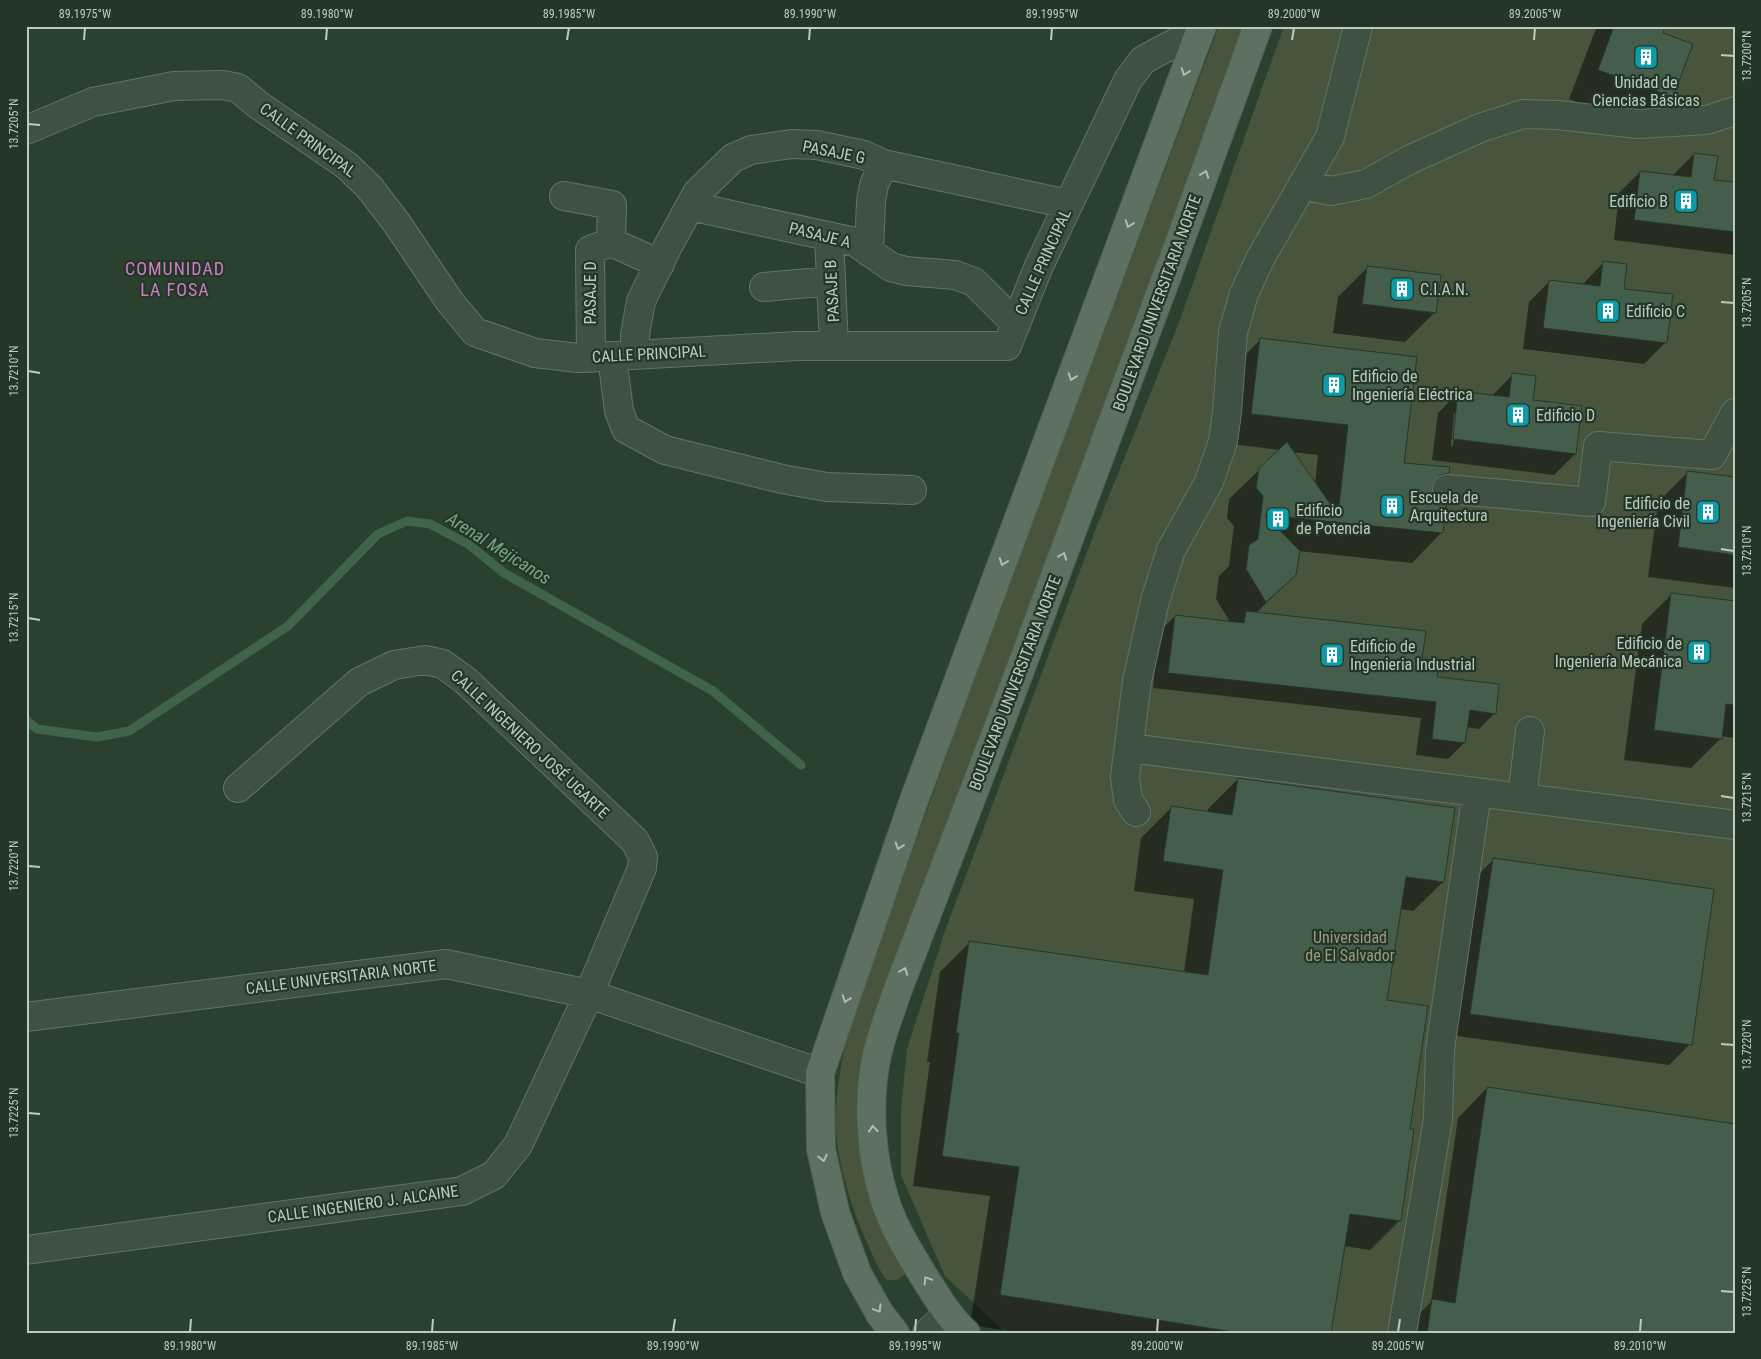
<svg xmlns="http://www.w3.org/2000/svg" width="1761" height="1359" viewBox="0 0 1761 1359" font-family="'Roboto Condensed',sans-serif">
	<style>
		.green { fill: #48543c }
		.shadow { fill: #0007; fill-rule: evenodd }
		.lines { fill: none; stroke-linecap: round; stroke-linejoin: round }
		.stream { stroke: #3f6449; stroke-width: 9 }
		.building { fill: #455e4c; stroke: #25382a }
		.minor-casing { stroke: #627467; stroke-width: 30 }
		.major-casing { stroke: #4b5d50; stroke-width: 30 }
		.minor { stroke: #3e5143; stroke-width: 28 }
		.major { stroke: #5d7062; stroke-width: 28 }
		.oneway { stroke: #adbdb2 }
		.ticks { fill: none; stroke: #bbcbc0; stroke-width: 2 }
		.labels { text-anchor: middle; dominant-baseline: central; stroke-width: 4.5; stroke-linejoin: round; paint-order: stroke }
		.poi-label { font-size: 16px; fill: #bbcbc0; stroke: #233628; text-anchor: start }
		.street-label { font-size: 16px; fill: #bbcbc0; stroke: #233628 }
		.park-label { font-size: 16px; fill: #9e9b7d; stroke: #233628 }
		.neighbourhood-label { font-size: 18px; letter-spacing: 1px; fill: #ce7dc3; stroke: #233628 }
		.water-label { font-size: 18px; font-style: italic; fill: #79a584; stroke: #233628 }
		.neatline { fill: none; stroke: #bbcbc0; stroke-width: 2 }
		.ticks-label { font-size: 12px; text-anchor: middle; fill: #bbcbc0 }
	</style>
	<rect width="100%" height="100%" fill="#2b4130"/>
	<!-- green -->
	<path class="green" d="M 1219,26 L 1245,26 L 1101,415 L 943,834 L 874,1023 L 865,1058 L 906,1273 C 899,1280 895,1282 885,1279 C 861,1235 835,1170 836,1119 C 836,1088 842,1060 848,1031 L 985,648 Z
		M 1284,26 L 1735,26 L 1735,1333 L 1006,1333 L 945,1276 L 901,1175 L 901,1109 L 907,1049 L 946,928 L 980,838 L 1096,528 L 1178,325 Z"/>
	<!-- shadow -->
	<path class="shadow" d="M 1597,26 L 1664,26 L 1661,34 L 1672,97 L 1642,126 L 1569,99 Z
		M 1694,154 L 1713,181 L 1735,184 L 1735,255 L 1614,240 L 1619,193 L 1640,172 L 1673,175 Z
		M 1603,263 L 1623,290 L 1665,343 L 1644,364 L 1523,349 L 1529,302 L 1550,281 L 1582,285 Z
		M 1368,267 L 1435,312 L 1405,342 L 1333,333 L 1338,297 Z
		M 1261,339 L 1403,464 L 1448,473 L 1431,490 L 1441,533 L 1412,563 L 1298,551 L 1295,575 L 1256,613 L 1421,660 L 1436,678 L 1495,713 L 1479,729 L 1466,727 L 1464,743 L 1448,759 L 1416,755 L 1421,718 L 1153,688 L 1159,632 L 1175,616 L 1230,622 L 1216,599 L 1219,576 L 1229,566 L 1234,526 L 1227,518 L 1229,499 L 1280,450 L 1222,443 L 1231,369 ZM 1292,452 L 1318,455 L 1315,485 Z
		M 1513,374 L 1532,401 L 1575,454 L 1554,475 L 1432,460 L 1438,413 L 1459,392 L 1492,396 ZM 1454,413 L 1457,413 L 1453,446 L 1451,446 Z
		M 1688,472 L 1735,478 L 1735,588 L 1648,577 L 1658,502 Z
		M 1672,594 L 1735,602 L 1735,738 L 1721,736 L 1720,739 L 1691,768 L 1624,760 L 1642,624 Z
		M 1238,779 L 1443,882 L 1413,911 L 1400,909 L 1386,1001 L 1409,1130 L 1400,1220 L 1370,1250 L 1344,1246 L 1330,1333 L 1022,1333 L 970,1325 L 990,1196 L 913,1186 L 930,1062 L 927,1062 L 940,972 L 970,942 L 1184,973 L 1194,899 L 1134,891 L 1141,838 L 1171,808 L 1208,813 L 1208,809 Z
		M 1493,860 L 1690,1044 L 1669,1065 L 1450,1035 L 1472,881 Z
		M 1487,1088 L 1735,1333 L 1402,1333 L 1403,1330 L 1431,1302 L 1458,1118 Z"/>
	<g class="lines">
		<!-- stream -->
		<path class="stream" d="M 26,720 L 37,729 L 97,737 L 129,731 L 288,626 L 378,534 L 407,521 L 430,524 L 468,544 L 504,573 L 713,691 L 801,765"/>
	</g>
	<!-- building -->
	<path class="building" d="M 1614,26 L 1665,26 L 1663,33 L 1693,44 L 1673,97 L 1598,70 Z
		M 1694,153 L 1718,156 L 1714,180 L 1735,182 L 1735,232 L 1634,220 L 1640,171 L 1691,177 Z
		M 1603,261 L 1627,264 L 1624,289 L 1673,294 L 1667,343 L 1543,328 L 1549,280 L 1600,286 Z
		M 1367,266 L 1441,275 L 1436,313 L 1362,304 Z
		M 1260,338 L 1417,357 L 1404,463 L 1450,467 L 1449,473 L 1440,475 L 1435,480 L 1432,487 L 1433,496 L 1438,502 L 1446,505 L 1443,533 L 1265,515 L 1300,551 L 1296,575 L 1266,602 L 1246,569 L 1249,545 L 1258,539 L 1263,496 L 1256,488 L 1259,468 L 1287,442 L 1338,515 L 1348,425 L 1251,414 Z
		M 1512,373 L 1536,376 L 1533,400 L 1582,406 L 1576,454 L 1453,439 L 1458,391 L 1509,397 Z
		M 1687,471 L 1735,477 L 1735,555 L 1678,547 Z
		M 1671,593 L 1735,601 L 1735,705 L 1726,704 L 1722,739 L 1654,730 Z
		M 1246,611 L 1426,631 L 1422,659 L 1439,661 L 1437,677 L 1499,684 L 1496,714 L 1470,710 L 1465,743 L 1432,739 L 1436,702 L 1168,673 L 1175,615 L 1244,623 Z
		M 1238,778 L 1455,808 L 1444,882 L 1406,877 L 1387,1000 L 1428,1006 L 1410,1129 L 1414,1129 L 1401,1221 L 1350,1214 L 1331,1333 L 1240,1333 L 1000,1295 L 1019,1167 L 942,1156 L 959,1033 L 956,1033 L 969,941 L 1208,975 L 1223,870 L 1163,861 L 1171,806 L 1232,815 Z
		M 1493,858 L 1714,889 L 1692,1045 L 1470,1014 Z
		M 1487,1087 L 1735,1124 L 1735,1333 L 1427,1333 L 1432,1299 L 1455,1303 Z"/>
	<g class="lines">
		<!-- minor casing -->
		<g class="minor-casing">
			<path id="minor" d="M 26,130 L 93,102 L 174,86 L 223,85 L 238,88 L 257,104 L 346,165 L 369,187 L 396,222 L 450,302 L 475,332 L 535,353 L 578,358 L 797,346 L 1007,346 L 1038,268 L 1128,80 L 1143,60 L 1201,29
				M 1302,185 L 1331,191 L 1366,184 L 1409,160 L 1480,128 L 1523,114 L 1557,115 L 1638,124 L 1707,120 L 1735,111
				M 564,196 L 612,205 L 611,242 L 660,264
				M 690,206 L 855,242 L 891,267 L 906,271 L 955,275 L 974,282 L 1016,324
				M 829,236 L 834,346
				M 869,252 L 871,201 L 874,185 L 883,164
				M 764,287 L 831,281
				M 635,355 L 635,335 L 641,301 L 667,248 L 697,193 L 733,158 L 751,150 L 791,144 L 817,145 L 864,155 L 883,164 L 1068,204
				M 612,357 L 619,411 L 626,429 L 665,450 L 782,479 L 827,487 L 912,490
				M 591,358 L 590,250 L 611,242
				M 1447,489 L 1591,502 L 1598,446 L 1712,455 L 1735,413
				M 1129,748 L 1735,825
				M 1522,798 L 1530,731
				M 1136,812 L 1128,800 L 1125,777 L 1137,681 L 1155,601 L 1171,550 L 1209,482 L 1223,441 L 1227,413 L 1233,332 L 1244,294 L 1260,259 L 1330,137 L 1358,26
				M 26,1017 L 446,964 L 589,994 L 820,1073
				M 26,1250 L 462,1191 L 494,1175 L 518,1145 L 589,994 L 642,868 L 643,857 L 635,841 L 466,681 L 443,664 L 425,660 L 394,665 L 359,682 L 238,788
				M 927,1333 L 948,1314
				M 1402,1333 L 1438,1119 L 1440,1049 L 1477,792"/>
		</g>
		<!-- major casing -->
		<g class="major-casing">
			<path id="major" d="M 895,1333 L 880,1314 L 857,1273 L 835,1212 L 821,1149 L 820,1073 L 914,800 L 1202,26
				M 966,1333 C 948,1317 936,1295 923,1275 C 908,1250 892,1225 884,1197 C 871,1156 868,1107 875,1065 C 879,1040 889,1016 897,992 L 1013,689 L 1180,241 L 1258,26"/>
		</g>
		<!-- minor -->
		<use href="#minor" class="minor"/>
		<!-- major -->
		<use href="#major" class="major"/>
	</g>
	<!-- one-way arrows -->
	<defs><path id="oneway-chevron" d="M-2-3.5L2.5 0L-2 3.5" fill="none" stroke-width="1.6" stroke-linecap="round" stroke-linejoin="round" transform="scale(1.25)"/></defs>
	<g class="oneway">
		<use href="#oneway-chevron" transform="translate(1185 72) rotate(110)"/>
		<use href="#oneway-chevron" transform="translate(1205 174) rotate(-70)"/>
		<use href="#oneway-chevron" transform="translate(1129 224) rotate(110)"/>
		<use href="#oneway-chevron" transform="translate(1072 377) rotate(110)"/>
		<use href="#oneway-chevron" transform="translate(1063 556) rotate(-69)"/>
		<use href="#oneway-chevron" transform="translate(1003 562) rotate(110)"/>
		<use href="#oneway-chevron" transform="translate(899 846) rotate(109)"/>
		<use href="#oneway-chevron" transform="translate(904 971) rotate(-69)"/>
		<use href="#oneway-chevron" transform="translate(846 999) rotate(109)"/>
		<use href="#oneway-chevron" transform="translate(873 1129) rotate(-94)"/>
		<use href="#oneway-chevron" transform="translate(823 1158) rotate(78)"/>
		<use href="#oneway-chevron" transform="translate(927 1280) rotate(-122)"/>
		<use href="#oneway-chevron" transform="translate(878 1309) rotate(59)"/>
	</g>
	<!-- ticks -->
	<path class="ticks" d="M 84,40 L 85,28M 326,40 L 327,28M 567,40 L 569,28M 809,40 L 810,28M 1051,40 L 1052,28M 1292,40 L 1294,28M 1534,40 L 1535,28M 1721,55 L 1734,56M 28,124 L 40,125M 1721,302 L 1734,303M 28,371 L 40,373M 1721,549 L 1734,551M 28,618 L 40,620M 1721,796 L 1734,798M 28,866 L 40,867M 1721,1044 L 1734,1045M 28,1113 L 40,1114M 1721,1291 L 1734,1292M 190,1332 L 191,1319M 432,1332 L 433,1319M 673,1332 L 675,1319M 915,1332 L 916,1319M 1157,1332 L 1158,1319M 1398,1332 L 1400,1319M 1640,1332 L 1641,1319"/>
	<!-- icons -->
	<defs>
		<g id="building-square" transform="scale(1.25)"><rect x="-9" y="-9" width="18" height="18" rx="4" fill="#0f9aa8" stroke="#233628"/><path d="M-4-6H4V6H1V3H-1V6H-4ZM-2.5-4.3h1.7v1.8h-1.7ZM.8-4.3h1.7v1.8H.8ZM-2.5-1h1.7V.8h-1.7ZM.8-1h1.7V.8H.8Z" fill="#fff"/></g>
	</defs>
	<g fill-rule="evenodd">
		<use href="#building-square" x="1646" y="57"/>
		<use href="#building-square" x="1686" y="201"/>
		<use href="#building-square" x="1402" y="289"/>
		<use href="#building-square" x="1608" y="311"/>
		<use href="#building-square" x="1334" y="385"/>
		<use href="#building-square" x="1518" y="415"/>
		<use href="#building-square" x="1392" y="506"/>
		<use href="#building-square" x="1708" y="512"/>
		<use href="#building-square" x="1278" y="519"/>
		<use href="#building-square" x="1699" y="652"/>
		<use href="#building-square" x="1332" y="655"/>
	</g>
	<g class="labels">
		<!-- poi labels -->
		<g class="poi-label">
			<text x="1646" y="82" text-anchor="middle">Unidad de<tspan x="1646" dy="18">Ciencias Básicas</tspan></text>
			<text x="1668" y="201" text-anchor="end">Edificio B</text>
			<text x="1420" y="289">C.I.A.N.</text>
			<text x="1626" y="311">Edificio C</text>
			<text x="1352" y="376">Edificio de<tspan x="1352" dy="18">Ingeniería Eléctrica</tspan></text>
			<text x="1536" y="415">Edificio D</text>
			<text x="1410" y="497">Escuela de<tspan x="1410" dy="18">Arquitectura</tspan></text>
			<text x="1690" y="503" text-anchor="end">Edificio de<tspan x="1690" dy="18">Ingeniería Civil</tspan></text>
			<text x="1296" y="510">Edificio<tspan x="1296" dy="18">de Potencia</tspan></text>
			<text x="1682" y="643" text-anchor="end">Edificio de<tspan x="1682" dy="18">Ingeniería Mecánica</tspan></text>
			<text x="1350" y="646">Edificio de<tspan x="1350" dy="18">Ingenieria Industrial</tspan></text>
		</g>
		<!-- street labels -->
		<g class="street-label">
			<text transform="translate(308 140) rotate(36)">CALLE PRINCIPAL</text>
			<text transform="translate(834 152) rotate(11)">PASAJE G</text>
			<text transform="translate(820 235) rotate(14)">PASAJE A</text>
			<text transform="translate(1043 262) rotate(-66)">CALLE PRINCIPAL</text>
			<text transform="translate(832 291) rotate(-93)">PASAJE B</text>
			<text transform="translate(590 293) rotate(-90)">PASAJE D</text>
			<text transform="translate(1157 303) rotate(-70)">BOULEVARD UNIVERSITARIA NORTE</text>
			<text transform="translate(649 354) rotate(-3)">CALLE PRINCIPAL</text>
			<text transform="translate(1015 683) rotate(-69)">BOULEVARD UNIVERSITARIA NORTE</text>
			<text transform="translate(530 744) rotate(43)">CALLE INGENIERO JOSÉ UGARTE</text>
			<text transform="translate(341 977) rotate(-7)">CALLE UNIVERSITARIA NORTE</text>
			<text transform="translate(363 1204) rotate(-8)">CALLE INGENIERO J. ALCAINE</text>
		</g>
		<!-- park labels -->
		<g class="park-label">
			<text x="1350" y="937">Universidad<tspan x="1350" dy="18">de El Salvador</tspan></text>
		</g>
		<!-- neighbourhood labels -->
		<g class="neighbourhood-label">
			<text x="175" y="268">COMUNIDAD<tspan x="175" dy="21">LA FOSA</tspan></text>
		</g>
		<!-- water labels -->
		<g class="water-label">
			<text transform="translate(499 548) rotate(32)">Arenal Mejicanos</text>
		</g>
	</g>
	<!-- border -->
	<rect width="1761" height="1359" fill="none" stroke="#233628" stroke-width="55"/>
	<rect x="28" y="28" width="1706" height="1304" class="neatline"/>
	<g class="ticks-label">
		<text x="85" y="18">89.1975°W</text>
		<text x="327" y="18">89.1980°W</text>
		<text x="569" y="18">89.1985°W</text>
		<text x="810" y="18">89.1990°W</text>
		<text x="1052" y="18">89.1995°W</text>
		<text x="1294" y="18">89.2000°W</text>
		<text x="1535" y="18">89.2005°W</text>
		<text transform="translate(1747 56) rotate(-90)" y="4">13.7200°N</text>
		<text transform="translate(14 124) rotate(-90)" y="4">13.7205°N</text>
		<text transform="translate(1747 303) rotate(-90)" y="4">13.7205°N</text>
		<text transform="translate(14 371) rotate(-90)" y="4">13.7210°N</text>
		<text transform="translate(1747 551) rotate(-90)" y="4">13.7210°N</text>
		<text transform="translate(14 618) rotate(-90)" y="4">13.7215°N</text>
		<text transform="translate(1747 798) rotate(-90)" y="4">13.7215°N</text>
		<text transform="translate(14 866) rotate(-90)" y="4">13.7220°N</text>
		<text transform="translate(1747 1045) rotate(-90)" y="4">13.7220°N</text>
		<text transform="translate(14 1113) rotate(-90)" y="4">13.7225°N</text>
		<text transform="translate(1747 1292) rotate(-90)" y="4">13.7225°N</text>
		<text x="190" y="1350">89.1980°W</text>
		<text x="432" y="1350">89.1985°W</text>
		<text x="673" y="1350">89.1990°W</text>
		<text x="915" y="1350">89.1995°W</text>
		<text x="1157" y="1350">89.2000°W</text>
		<text x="1398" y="1350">89.2005°W</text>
		<text x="1640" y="1350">89.2010°W</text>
	</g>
</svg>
